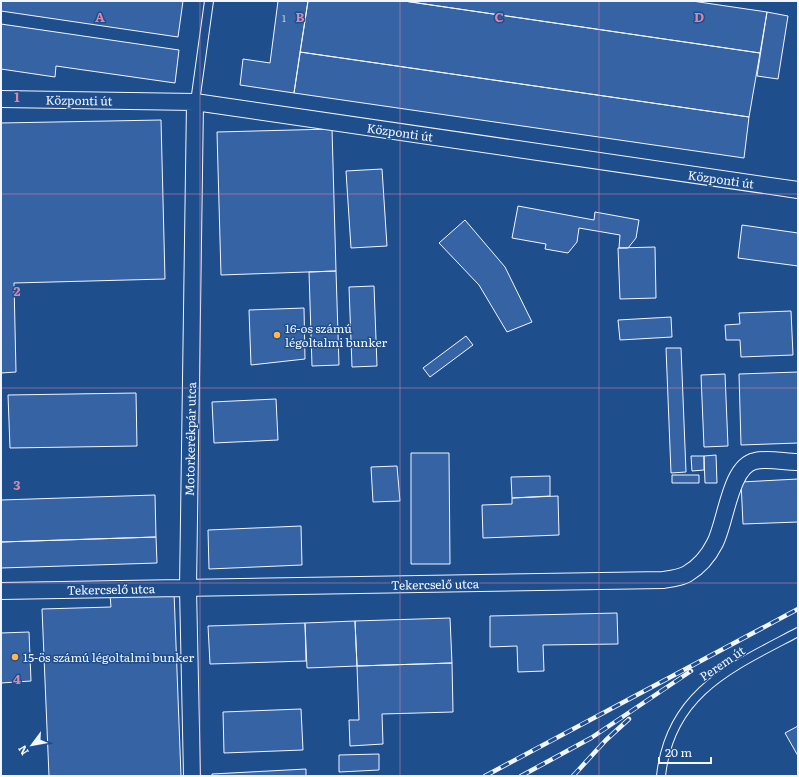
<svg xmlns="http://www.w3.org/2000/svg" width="799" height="777" viewBox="0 0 799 777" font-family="Literata,serif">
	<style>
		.building { fill: #3563a3; stroke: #f2f6ff }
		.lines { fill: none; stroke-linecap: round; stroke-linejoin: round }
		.lane-casing { stroke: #f2f6ff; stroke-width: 10 }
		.street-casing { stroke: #f2f6ff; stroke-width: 18 }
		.lane { stroke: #1f4e8c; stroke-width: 8 }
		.street { stroke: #1f4e8c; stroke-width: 16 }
		.rail-casing { stroke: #f2f6ff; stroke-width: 4.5 }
		.rail { stroke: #1f4e8c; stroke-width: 3; stroke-dasharray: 9; stroke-linecap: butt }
		.grid { fill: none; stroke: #da87ad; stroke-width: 1; stroke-opacity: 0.55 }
		.poi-dot { fill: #ffb74d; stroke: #1f4e8c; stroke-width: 1.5 }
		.labels { text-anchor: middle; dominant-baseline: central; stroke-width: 3; stroke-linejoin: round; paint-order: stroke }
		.number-label { font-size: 10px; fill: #c3d1e8 }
		.street-label { font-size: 12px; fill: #f2f6ff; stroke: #1f4e8c }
		.poi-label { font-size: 12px; fill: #f2f6ff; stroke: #1f4e8c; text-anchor: start }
		.grid-label { font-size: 13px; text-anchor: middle; font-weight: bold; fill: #da87ad; stroke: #1f4e8c; stroke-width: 3; stroke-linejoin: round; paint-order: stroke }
	</style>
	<rect width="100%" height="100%" fill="#1f4e8c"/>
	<!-- building -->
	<path class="building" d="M 1,1 L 183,1 L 178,37 L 1,11 Z
		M 278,1 L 308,1 L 294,93 L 240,85 L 243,59 L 270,63 Z
		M 308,1 L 404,1 L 760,53 L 749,117 L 300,52 Z
		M 404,1 L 692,1 L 767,12 L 760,53 Z
		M 767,12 L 788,16 L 778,79 L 757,76 Z
		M 1,24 L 179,50 L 175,83 L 56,66 L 55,77 L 1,69 Z
		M 300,52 L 749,117 L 744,158 L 294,93 Z
		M 161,120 L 165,279 L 14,283 L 16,372 L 1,373 L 1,123 Z
		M 332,129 L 336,271 L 221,275 L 217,132 Z
		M 382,169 L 387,246 L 351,248 L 346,171 Z
		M 518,206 L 594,220 L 595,212 L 639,220 L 636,238 L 628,248 L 619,248 L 620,235 L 579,228 L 577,242 L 568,253 L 545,249 L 546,244 L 512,238 Z
		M 465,220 L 505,267 L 532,322 L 507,332 L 479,285 L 439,243 Z
		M 742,225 L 798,233 L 798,266 L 738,258 Z
		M 655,247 L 656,298 L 620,299 L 618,248 Z
		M 336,271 L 339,365 L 312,366 L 309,272 Z
		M 374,286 L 377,366 L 352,367 L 349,287 Z
		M 304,308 L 305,359 L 251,365 L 249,310 Z
		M 791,311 L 793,355 L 741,357 L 740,340 L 726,340 L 725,325 L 740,324 L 739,313 Z
		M 671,317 L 672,337 L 620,340 L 618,320 Z
		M 466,336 L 473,345 L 430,377 L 423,368 Z
		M 666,348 L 681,348 L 686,472 L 671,473 Z
		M 798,372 L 798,443 L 741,445 L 739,374 Z
		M 725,374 L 728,446 L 704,447 L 701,375 Z
		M 136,393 L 137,446 L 10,448 L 8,395 Z
		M 276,399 L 278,440 L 214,443 L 212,402 Z
		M 411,453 L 449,453 L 450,564 L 411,564 Z
		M 716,455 L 717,483 L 705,483 L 704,456 Z
		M 691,456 L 704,456 L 704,470 L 692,471 Z
		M 397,466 L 400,501 L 373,502 L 371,467 Z
		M 672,475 L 699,475 L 699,483 L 672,483 Z
		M 550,476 L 550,496 L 512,498 L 511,477 Z
		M 798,479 L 798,522 L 743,524 L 741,482 Z
		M 155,495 L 156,537 L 1,542 L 1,500 Z
		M 558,496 L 559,535 L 483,538 L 482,505 L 512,504 L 512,498 Z
		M 301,526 L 302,565 L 209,569 L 208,530 Z
		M 156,537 L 157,563 L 1,568 L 1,542 Z
		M 174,592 L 181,776 L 49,776 L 42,609 L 111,607 L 110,595 Z
		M 617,613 L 618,644 L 543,645 L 544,671 L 518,672 L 517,646 L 490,647 L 490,616 Z
		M 450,618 L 452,663 L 357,666 L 355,621 Z
		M 355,621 L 357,666 L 307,668 L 305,623 Z
		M 305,623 L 306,661 L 210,664 L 208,626 Z
		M 29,632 L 31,681 L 1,683 L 1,633 Z
		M 452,663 L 453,712 L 382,714 L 383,744 L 350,746 L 349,720 L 359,720 L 357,666 Z
		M 301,709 L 303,750 L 224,753 L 223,712 Z
		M 798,726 L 798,756 L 785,733 Z
		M 379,754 L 379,770 L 339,772 L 339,755 Z
		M 306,769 L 306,776 L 212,776 L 212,774 Z"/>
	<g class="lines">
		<!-- lane casing -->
		<g class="lane-casing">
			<path id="lane" d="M 195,102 L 209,1
				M 661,776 C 670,692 732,667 798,632"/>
		</g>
		<!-- street casing -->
		<g class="street-casing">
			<path id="street" d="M 1,99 L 195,102 L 798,190
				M 1,591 L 663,580 C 670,579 680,578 687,574 C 699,567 709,555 715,543 C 726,522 730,466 755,461 C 768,458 785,462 798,462
				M 192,776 L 188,588 L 195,102"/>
		</g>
		<!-- lane -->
		<use href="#lane" class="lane"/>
		<!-- street -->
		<use href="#street" class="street"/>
		<!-- rail casing -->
		<g class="rail-casing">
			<path id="rail" d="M 485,776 L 798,609
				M 521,776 L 591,738 L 691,671
				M 573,776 L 606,740 L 629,719"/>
		</g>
		<!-- rail -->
		<use href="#rail" class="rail"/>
	</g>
	<!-- grid -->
	<path class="grid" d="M 200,1 L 200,776M 400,1 L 400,776M 599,1 L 599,776M 1,194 L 798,194M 1,388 L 798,388M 1,583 L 798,583"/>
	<!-- markers -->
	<g class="poi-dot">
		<circle cx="277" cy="335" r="4"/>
		<circle cx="15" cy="657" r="4"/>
	</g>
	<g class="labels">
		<!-- number labels -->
		<g class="number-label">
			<text x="284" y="17">1</text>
		</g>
		<!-- street labels -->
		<g class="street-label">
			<text transform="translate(79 100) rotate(1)">Központi út</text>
			<text transform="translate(400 132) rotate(8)">Központi út</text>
			<text transform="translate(721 179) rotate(8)">Központi út</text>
			<text transform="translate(190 439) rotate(-89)">Motorkerékpár utca</text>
			<text transform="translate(435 584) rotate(-1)">Tekercselő utca</text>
			<text transform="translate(111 589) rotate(-1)">Tekercselő utca</text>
			<text transform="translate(722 663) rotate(-34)">Perem út</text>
		</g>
		<!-- poi labels -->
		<g class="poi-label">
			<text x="285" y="328">16-os számú<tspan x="285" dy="14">légoltalmi bunker</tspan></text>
			<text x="23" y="657">15-ös számú légoltalmi bunker</text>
		</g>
	</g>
	<g class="grid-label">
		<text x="100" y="22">A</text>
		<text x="300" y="22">B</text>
		<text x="499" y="22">C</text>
		<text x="699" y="22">D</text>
		<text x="17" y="102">1</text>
		<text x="17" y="296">2</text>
		<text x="17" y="490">3</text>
		<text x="17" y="684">4</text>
	</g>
	<!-- border -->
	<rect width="799" height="777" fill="none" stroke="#f2f6ff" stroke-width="4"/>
	<!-- north arrow -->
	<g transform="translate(32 745) rotate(238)" stroke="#1f4e8c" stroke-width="3" paint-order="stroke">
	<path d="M0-3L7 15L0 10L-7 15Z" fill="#f2f6ff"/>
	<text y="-6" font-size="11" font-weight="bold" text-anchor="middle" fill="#f2f6ff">N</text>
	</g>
	<!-- scale -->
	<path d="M659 757v6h52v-6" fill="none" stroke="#f2f6ff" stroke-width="2"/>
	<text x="665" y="757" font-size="12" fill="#f2f6ff" stroke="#1f4e8c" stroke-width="3" paint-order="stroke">20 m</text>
</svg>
